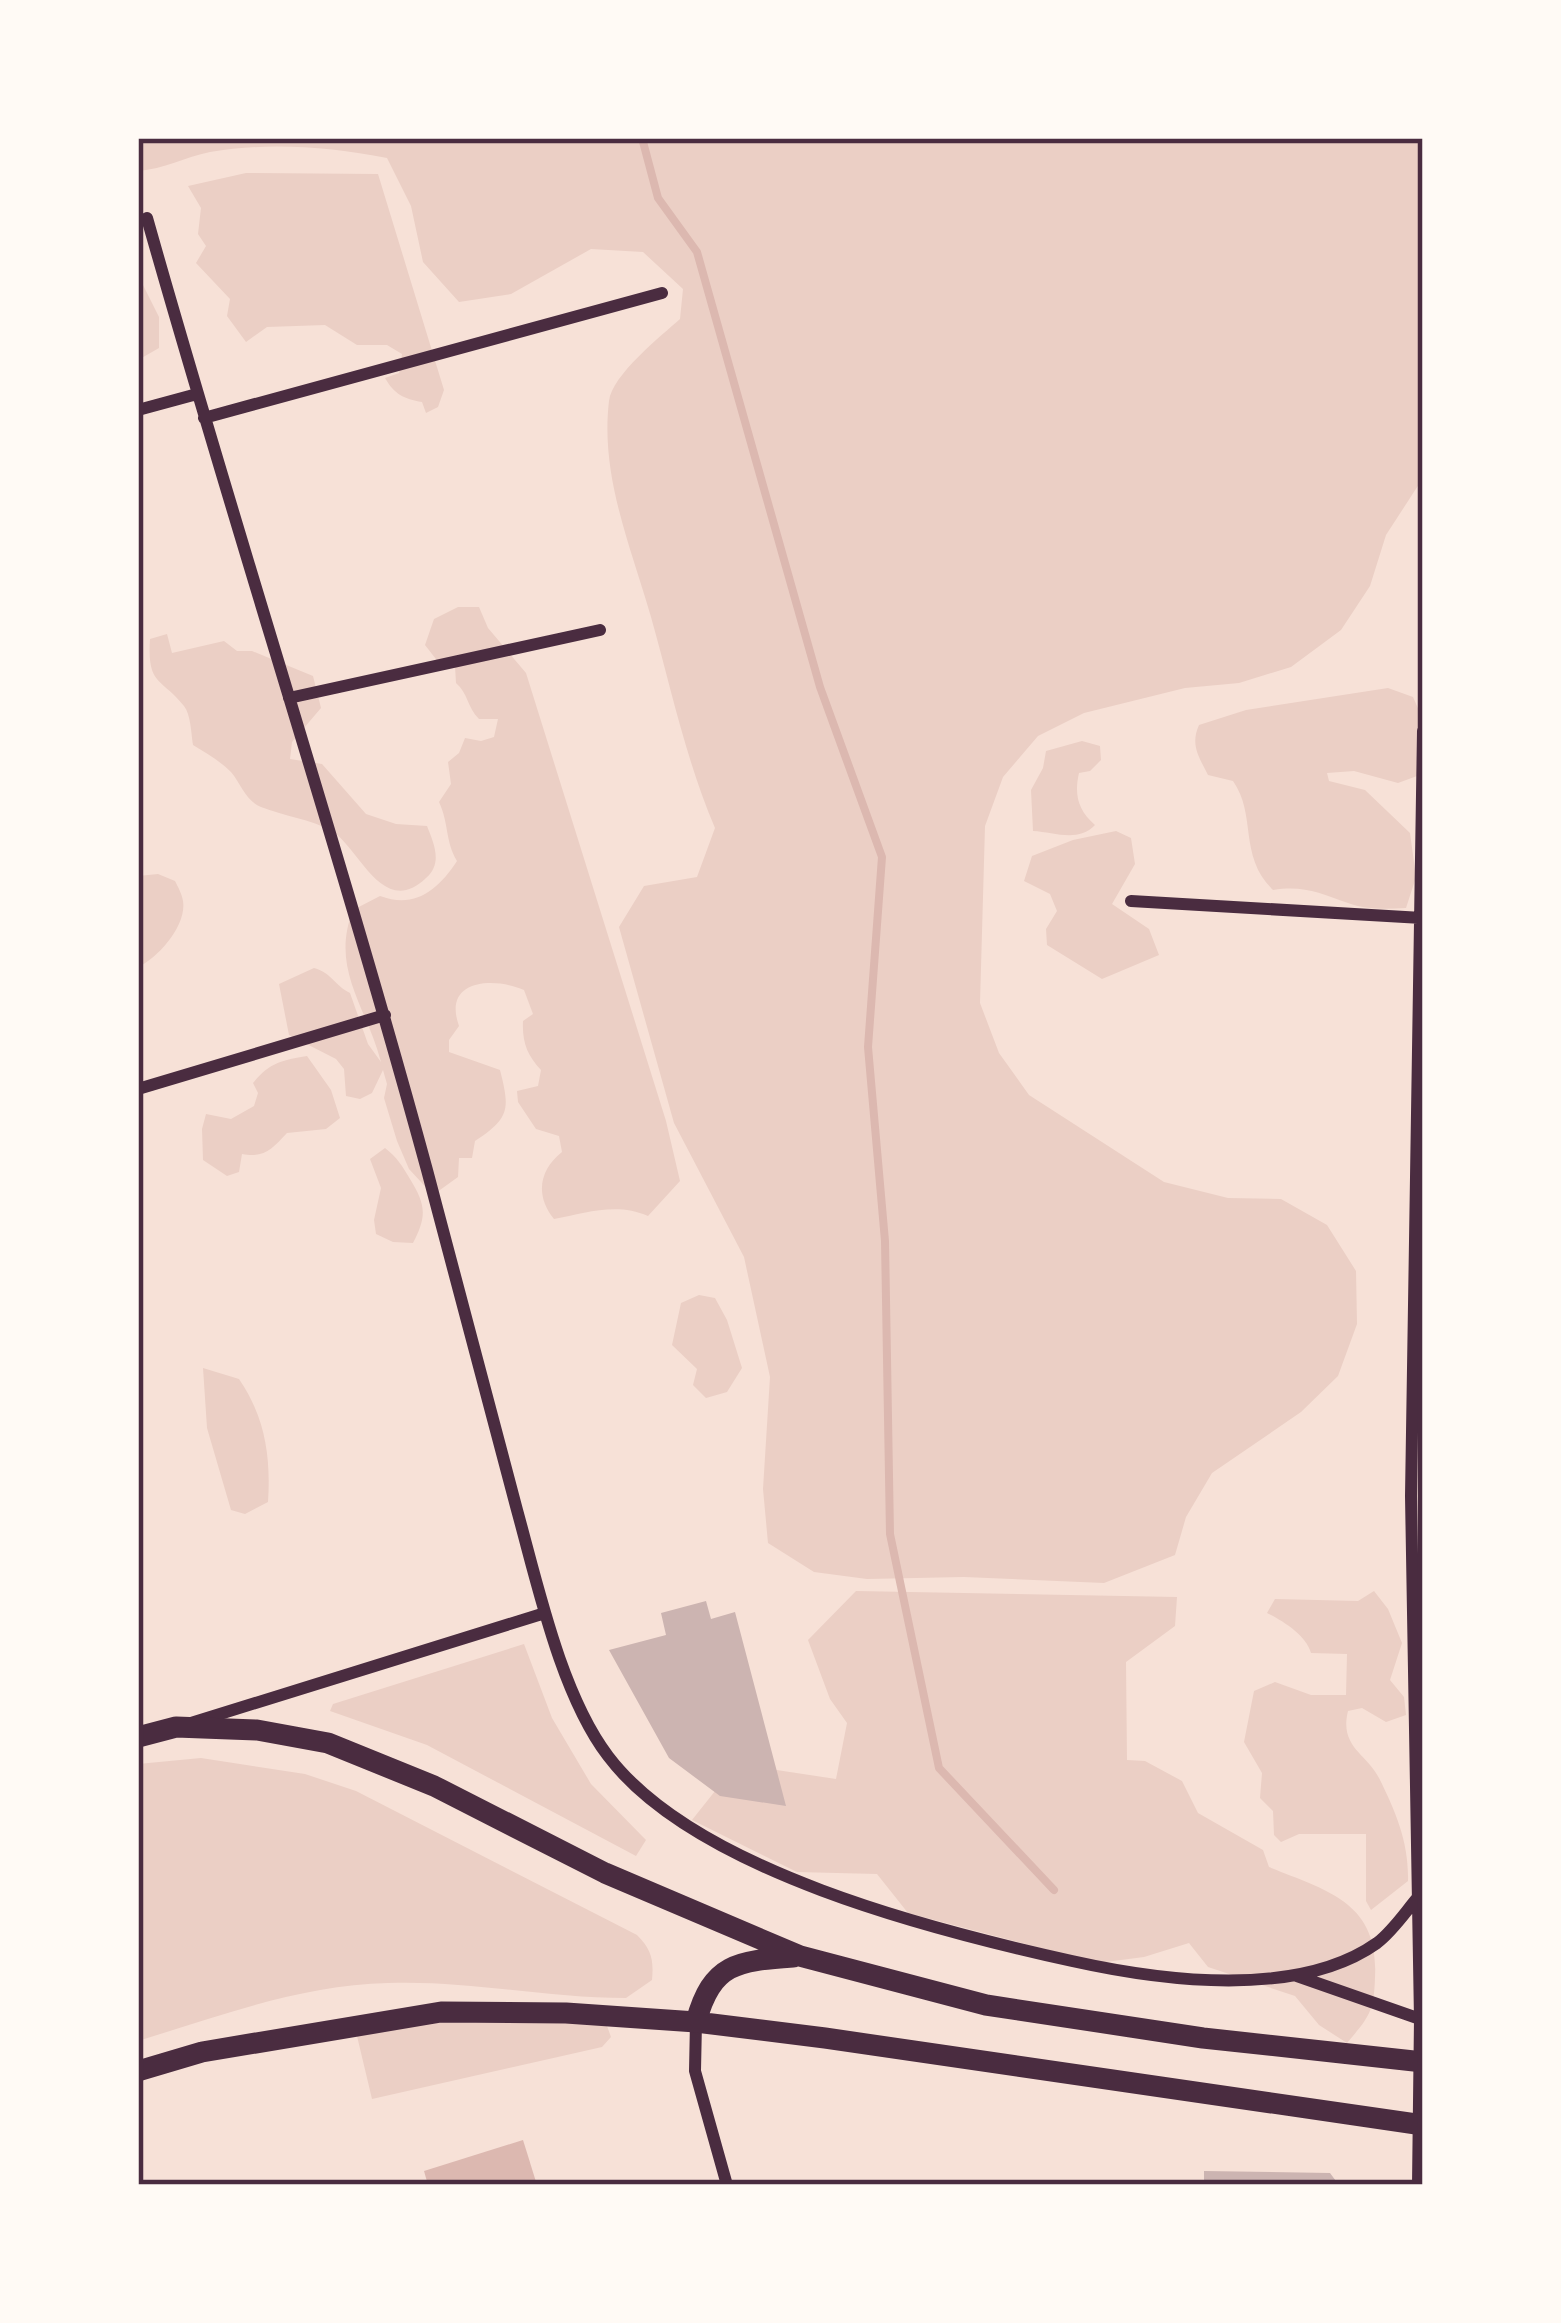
<svg xmlns="http://www.w3.org/2000/svg" width="1561" height="2323" viewBox="0 0 1561 2323" font-family="Signika,sans-serif">
	<style>
		.green { fill: #ebcfc5 }
		.water { fill: #dcb8b0 }
		.lines { fill: none; stroke-linecap: round; stroke-linejoin: round }
		.stream { stroke: #dcb8b0; stroke-width: 8 }
		.building { fill: #ccb4b1 }
		.minor { stroke: #4a2c40; stroke-width: 12 }
		.primary { stroke: #4a2c40; stroke-width: 21 }
		.neatline { fill: none; stroke: #4a2c40; stroke-width: 4.5 }
	</style>
	<rect width="100%" height="100%" fill="#f7e1d7"/>
	<!-- green -->
	<path class="green" d="M 138,138 L 1423,138 L 1423,478 L 1386,535 L 1370,586 L 1341,630 L 1291,667 L 1239,683 L 1185,688 L 1084,713 L 1038,736 L 1003,777 L 985,826 L 980,1003 L 999,1053 L 1029,1095 L 1164,1182 L 1228,1198 L 1281,1199 L 1327,1225 L 1356,1271 L 1357,1324 L 1338,1376 L 1301,1412 L 1212,1473 L 1186,1517 L 1175,1555 L 1104,1583 L 964,1577 L 867,1579 L 814,1572 L 768,1543 L 763,1489 L 770,1377 L 744,1257 L 674,1123 L 619,927 L 644,886 L 697,877 L 715,828 C 686,760 671,688 651,617 C 631,547 600,476 609,401 C 612,375 661,336 680,319 L 683,289 L 643,252 L 591,249 L 511,294 L 459,302 L 423,262 L 411,206 L 387,158 C 329,147 269,142 210,152 C 185,157 164,169 138,171 Z
		M 246,173 L 378,174 L 444,390 L 438,407 L 426,413 L 422,402 C 404,399 394,394 385,378 L 399,373 L 402,354 L 387,345 L 357,345 L 325,325 L 267,327 L 246,342 L 227,316 L 230,299 L 196,263 L 206,246 L 198,234 L 201,208 L 188,186 Z
		M 138,275 L 159,317 L 159,348 L 138,360 Z
		M 458,607 L 479,607 L 488,628 L 526,673 L 666,1121 L 680,1181 L 648,1216 C 617,1202 585,1213 554,1219 C 535,1196 539,1170 562,1152 L 559,1136 L 536,1129 L 518,1102 L 517,1091 L 538,1086 L 541,1070 C 527,1055 522,1042 523,1021 L 533,1014 L 524,990 C 494,977 442,979 459,1026 L 449,1040 L 449,1052 L 500,1070 C 510,1109 510,1118 475,1141 L 472,1158 L 459,1158 L 458,1177 L 433,1195 L 409,1169 L 397,1141 L 384,1098 L 387,1084 L 383,1070 L 372,1093 L 360,1099 L 346,1096 L 344,1069 L 336,1059 L 289,1035 L 279,984 L 314,968 C 332,973 335,986 350,993 L 368,1044 L 381,1062 C 366,1005 330,969 353,910 L 380,896 C 415,909 438,890 457,861 C 445,841 449,823 439,802 L 451,784 L 448,762 L 459,753 L 465,738 L 481,741 L 494,737 L 498,719 L 479,719 C 467,707 468,693 456,683 L 455,666 L 439,663 L 425,645 L 434,619 Z
		M 167,634 L 172,653 L 224,641 L 237,651 L 252,651 L 313,676 L 321,708 L 292,742 L 290,759 L 322,764 L 366,814 L 396,824 L 427,826 C 434,844 443,863 426,878 C 383,919 360,849 332,831 C 311,819 283,816 261,807 C 246,801 241,784 231,772 C 220,761 206,753 193,745 C 191,733 191,715 184,706 C 161,677 147,686 150,639 Z
		M 1388,688 L 1413,697 L 1420,713 L 1417,776 L 1398,783 L 1354,771 L 1327,773 L 1329,781 L 1365,790 L 1410,833 L 1416,877 L 1406,908 C 1386,909 1366,910 1348,903 C 1320,893 1303,885 1273,890 C 1238,856 1257,815 1233,781 L 1208,775 C 1199,757 1190,745 1199,725 L 1246,710 Z
		M 1082,741 L 1100,746 L 1101,760 L 1090,771 L 1079,773 C 1074,795 1078,810 1095,825 C 1078,843 1054,832 1033,831 L 1031,790 L 1043,768 L 1046,751 Z
		M 1116,831 L 1131,838 L 1135,864 L 1112,904 L 1149,929 L 1159,955 L 1102,979 L 1047,945 L 1046,929 L 1057,911 L 1050,894 L 1024,881 L 1032,856 L 1073,840 Z
		M 158,874 L 175,881 C 178,887 182,894 183,901 C 187,925 158,958 138,967 L 138,876 Z
		M 307,1056 L 331,1090 L 340,1118 L 326,1129 L 287,1133 C 272,1149 265,1158 242,1154 L 239,1172 L 227,1176 L 203,1160 L 202,1129 L 206,1114 L 231,1119 L 254,1106 L 258,1093 L 253,1083 C 269,1063 282,1060 307,1056 Z
		M 385,1148 C 398,1158 402,1166 410,1179 C 426,1205 427,1216 413,1243 L 393,1242 L 376,1234 L 374,1220 L 381,1188 L 370,1159 Z
		M 699,1295 L 715,1298 L 727,1320 L 742,1368 L 727,1392 L 706,1398 L 693,1385 L 697,1369 L 672,1345 L 681,1303 Z
		M 203,1368 L 239,1379 C 265,1417 271,1456 268,1502 L 245,1514 L 231,1510 L 207,1428 Z
		M 856,1591 L 1177,1597 L 1175,1626 L 1126,1662 L 1127,1760 L 1145,1761 L 1182,1781 L 1198,1813 L 1263,1850 L 1269,1867 C 1328,1891 1379,1902 1375,1977 C 1374,2012 1369,2017 1347,2043 L 1319,2025 L 1295,1996 L 1208,1967 L 1189,1943 L 1144,1957 L 1098,1963 L 908,1913 L 877,1874 L 797,1872 L 692,1820 L 723,1781 L 770,1769 L 836,1779 L 847,1723 L 830,1699 L 808,1640 Z
		M 1374,1591 L 1388,1609 L 1402,1643 L 1390,1680 L 1404,1697 L 1406,1715 L 1386,1722 L 1362,1708 L 1348,1711 C 1339,1747 1367,1754 1379,1778 C 1396,1812 1409,1843 1408,1881 L 1371,1910 L 1366,1901 L 1366,1834 L 1299,1834 L 1281,1842 L 1274,1835 L 1273,1811 L 1260,1798 L 1262,1773 L 1244,1742 L 1254,1691 L 1275,1682 L 1311,1695 L 1346,1695 L 1347,1654 L 1311,1653 C 1306,1635 1283,1621 1267,1613 L 1275,1599 L 1358,1601 Z
		M 524,1644 L 552,1718 L 591,1784 L 646,1840 L 636,1856 L 427,1745 L 330,1711 L 333,1704 Z
		M 201,1758 L 305,1774 L 356,1791 L 637,1935 C 651,1949 654,1959 652,1980 L 626,1998 C 546,1998 467,1980 388,1983 C 301,1985 219,2016 138,2041 L 138,1764 Z
		M 444,2021 L 596,2022 L 607,2026 L 611,2037 L 602,2047 L 372,2099 L 357,2036 Z"/>
	<!-- water -->
	<path class="water" d="M 523,2140 L 537,2185 L 428,2185 L 424,2171 Z"/>
	<g class="lines">
		<!-- stream -->
		<path class="stream" d="M 642,138 L 658,198 L 697,252 L 820,687 L 882,857 L 868,1047 L 885,1241 L 890,1534 L 939,1768 L 1054,1890"/>
	</g>
	<!-- building -->
	<path class="building" d="M 706,1601 L 711,1619 L 735,1612 L 786,1806 L 720,1796 L 669,1758 L 609,1650 L 666,1635 L 661,1613 Z
		M 1204,2171 L 1330,2173 L 1339,2185 L 1204,2185 Z"/>
	<g class="lines">
		<!-- minor -->
		<path class="minor" d="M 147,218 C 237,537 340,851 427,1170 C 457,1283 487,1397 517,1510 C 538,1586 561,1694 608,1756 C 695,1871 936,1931 1072,1961 C 1162,1981 1298,1999 1377,1943 C 1393,1931 1406,1911 1419,1896
			M 138,410 L 197,394
			M 204,418 L 662,293
			M 289,698 L 600,630
			M 1131,901 L 1422,918
			M 138,1089 L 385,1015
			M 191,1723 L 545,1613
			M 1297,1976 L 1420,2019
			M 696,2022 L 695,2071 L 727,2185
			M 1418,2185 L 1420,2019 L 1411,1496 L 1423,731"/>
		<!-- primary -->
		<path class="primary" d="M 138,1737 L 176,1727 L 257,1730 L 328,1743 L 434,1786 L 605,1873 L 800,1956 L 986,2005 L 1203,2038 L 1423,2062
			M 696,2022 C 712,1963 737,1961 793,1957
			M 138,2071 L 202,2052 L 441,2012 L 566,2013 L 696,2022 L 825,2038 L 1423,2125"/>
	</g>
	<!-- border -->
	<rect width="1561" height="2323" fill="none" stroke="#fffaf5" stroke-width="282"/>
	<rect x="141" y="141" width="1279" height="2041" class="neatline"/>
</svg>
